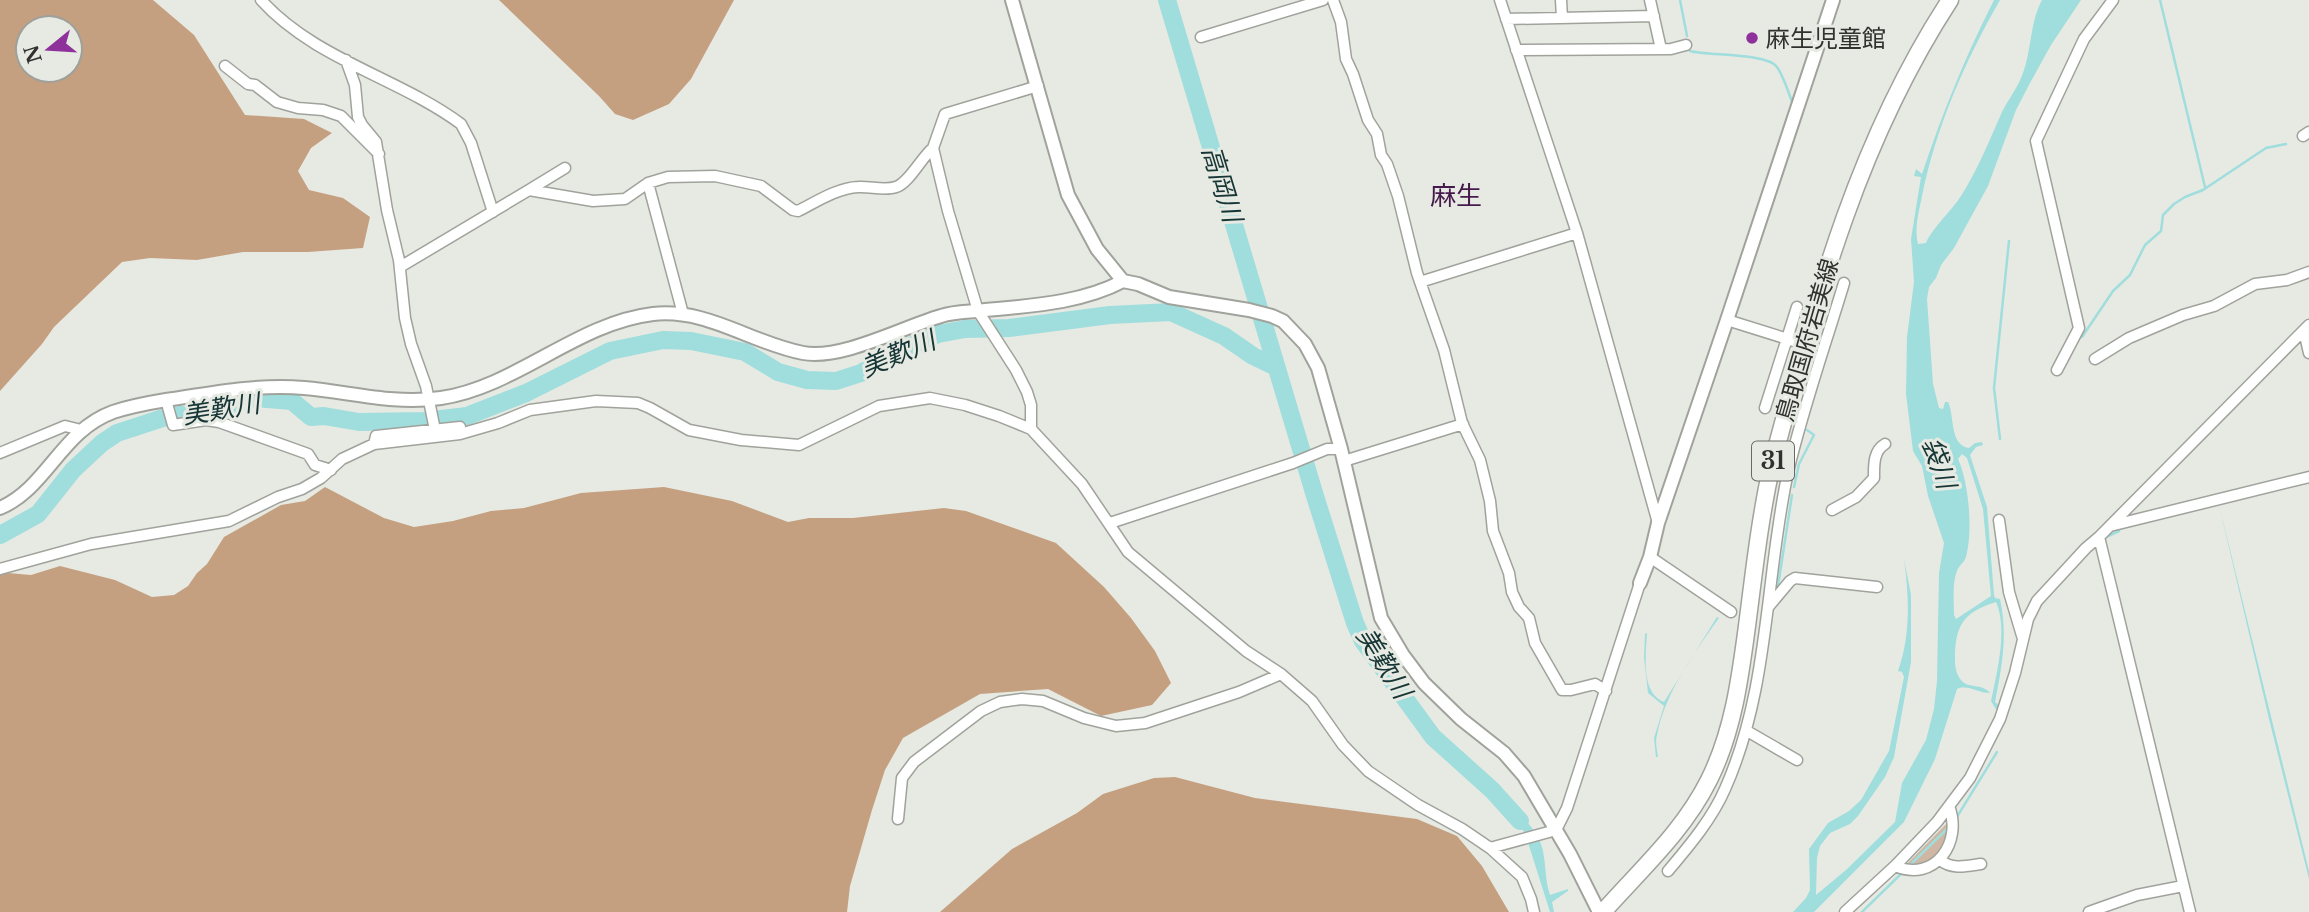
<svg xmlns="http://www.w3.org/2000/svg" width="2309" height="912" viewBox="0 0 2309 912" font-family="'Libre Baskerville','Noto Sans JP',serif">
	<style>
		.green { fill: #cfb7a3 }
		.forest { fill: #c4a080; fill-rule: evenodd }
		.water { fill: #a0dddd; fill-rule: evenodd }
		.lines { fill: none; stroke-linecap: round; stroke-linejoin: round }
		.stream { stroke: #a0dddd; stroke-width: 2.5 }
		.river { stroke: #a0dddd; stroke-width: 18 }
		.minor-casing { stroke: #a0a39c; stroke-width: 13 }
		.tertiary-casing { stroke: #a0a39c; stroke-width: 16 }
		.primary-casing { stroke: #a0a39c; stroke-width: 19 }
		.minor { stroke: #fff; stroke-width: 10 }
		.tertiary { stroke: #fff; stroke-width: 12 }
		.primary { stroke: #fff; stroke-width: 16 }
		.poi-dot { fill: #8f319b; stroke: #e7eae3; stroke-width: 2.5 }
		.labels { text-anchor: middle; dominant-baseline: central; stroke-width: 6; stroke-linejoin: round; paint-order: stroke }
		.shield { fill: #e7eae3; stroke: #686965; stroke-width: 2 }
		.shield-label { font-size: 23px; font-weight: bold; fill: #31322f }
		.poi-label { font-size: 24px; fill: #31322f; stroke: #e7eae3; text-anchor: start }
		.street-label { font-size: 24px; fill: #31322f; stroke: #e7eae3 }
		.water-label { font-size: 26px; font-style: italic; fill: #163535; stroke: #e7eae3 }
		.neighbourhood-label { font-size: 26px; fill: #46194c; stroke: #e7eae3 }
	</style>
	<rect width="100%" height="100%" fill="#e7eae3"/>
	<!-- green -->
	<path class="green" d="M 1948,822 L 1951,834 C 1937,861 1935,865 1904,867 Z"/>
	<!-- forest -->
	<path class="forest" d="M 0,0 L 153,0 L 194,35 L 245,115 L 304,119 L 332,133 L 311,148 L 298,171 L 309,190 L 343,198 L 370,217 L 363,248 L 308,252 L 243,252 L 197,260 L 150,258 L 122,262 L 54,327 L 42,344 L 0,391 ZM 28,28 L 70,28 L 70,70 L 28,70 Z
		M 499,0 L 734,0 L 691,79 L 669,104 L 633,120 L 615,114 L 599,96 Z
		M 325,487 L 384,518 L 414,527 L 453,521 L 491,511 L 524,508 L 581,493 L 664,487 L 732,501 L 788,522 L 809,518 L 853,518 L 944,508 L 966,511 L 1056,543 L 1104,587 L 1131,618 L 1155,651 L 1171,683 L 1152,705 L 1101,716 L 1048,689 L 980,694 L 903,738 L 885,770 L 872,810 L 850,886 L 847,912 L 0,912 L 0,575 L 8,573 L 31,575 L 60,566 L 115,580 L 152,597 L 174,595 L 188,586 L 197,573 L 207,564 L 224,537 L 281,505 L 305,501 Z
		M 1175,777 L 1255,798 L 1417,819 L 1457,836 L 1482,866 L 1509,912 L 940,912 L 1012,849 L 1077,813 L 1103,794 L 1154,778 Z"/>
	<!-- water -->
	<path class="water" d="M 1994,0 L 2000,0 C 1965,61 1936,127 1922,196 C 1919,212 1914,227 1918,244 L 1926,243 C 1931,230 1950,212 1959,199 C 1977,172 1989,141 2002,112 C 2008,100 2016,90 2021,78 C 2032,53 2029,24 2042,0 L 2081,0 L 2051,45 L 2030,83 L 2016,110 L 1988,186 L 1954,248 L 1941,265 L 1936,278 L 1929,287 L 1927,299 L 1933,384 L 1939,408 L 1943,409 L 1945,402 L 1948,402 C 1955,416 1949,445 1969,448 L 1975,443 L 1982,442 L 1983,445 L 1976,447 L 1970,455 L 1987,507 L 1994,595 L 1995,598 L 2000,599 C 2008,636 2002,666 1995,702 L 2000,706 L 1997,711 L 1991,701 C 1997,672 2008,629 1996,602 C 1963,612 1955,626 1955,659 C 1955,666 1956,674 1961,680 C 1968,689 1982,683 1990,693 C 1978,693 1967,684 1957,689 L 1935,759 L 1904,822 L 1814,912 L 1793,912 L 1806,898 L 1810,890 L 1809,849 L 1828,823 L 1849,811 L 1861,800 L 1889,751 L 1904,677 L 1902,672 L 1898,671 C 1911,635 1909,596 1904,559 L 1911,595 L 1911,662 L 1894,757 L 1885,777 L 1858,816 L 1850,824 L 1830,833 L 1820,846 L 1817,858 L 1816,895 L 1846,870 L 1895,822 L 1902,783 L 1926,740 L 1934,709 L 1937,681 L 1939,573 L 1944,543 L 1928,496 L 1922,466 L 1913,451 L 1906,394 L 1907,337 L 1914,282 L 1911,239 L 1921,177 L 1914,176 L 1916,169 L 1922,174 C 1942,114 1965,57 1994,0 ZM 1962,454 L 1967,458 L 1983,509 L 1991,596 L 1956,619 L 1954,615 C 1954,602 1952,583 1957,571 C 1959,565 1964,563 1966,557 C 1973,531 1969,483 1958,459 Z
		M 2219,505 L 2309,871 L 2309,879 L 2269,719 Z
		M 1717,617 L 1719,618 C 1694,653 1665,693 1657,735 C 1655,742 1657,750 1658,757 L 1656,757 L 1654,738 L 1664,706 L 1648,693 L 1644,658 L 1645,634 L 1647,633 C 1646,655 1640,692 1664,702 Z
		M 1506,802 C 1521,816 1539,830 1543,851 C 1546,866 1545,880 1550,895 L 1568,889 L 1568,891 L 1552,902 L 1554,912 L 1550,912 L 1525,833 L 1502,806 Z"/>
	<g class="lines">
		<!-- stream -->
		<path class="stream" d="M 1680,0 L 1687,36
			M 2160,0 L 2205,187
			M 1690,51 C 1708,56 1767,53 1777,67 C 1784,77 1788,92 1793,104
			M 2082,337 L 2113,291 L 2130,275 L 2145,245 L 2161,231 L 2163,215 L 2174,204 L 2185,197 L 2203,190 L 2266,148 L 2286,144
			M 2000,439 L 1994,388 L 2009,241
			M 1794,487 L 1799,464 L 1814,435 L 1807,430
			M 2119,531 L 2104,538 L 2162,777
			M 1778,586 L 1792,495
			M 2167,797 L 2189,887
			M 1955,820 L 1997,752
			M 1908,867 L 1948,828
			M 1862,912 L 1903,872"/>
		<!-- river -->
		<path class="river" d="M 1167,0 L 1315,496 L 1355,623 L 1363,641 L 1433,737 L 1492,790 L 1520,821
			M 0,535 L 38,514 L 73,470 L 102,443 L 117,433 L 163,418 L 180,415 L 195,416 L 232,408 L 235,401 L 255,398 L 292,401 L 311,417 L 324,416 L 359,422 L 424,421 L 467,416 L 526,393 L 610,351 L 663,340 L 691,341 L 745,352 L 778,372 L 807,380 L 836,381 L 861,373 L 899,351 L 938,334 L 965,329 L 1009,328 L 1110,315 L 1171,312 L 1224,336 L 1253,356 L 1276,367"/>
		<!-- minor casing -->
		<g class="minor-casing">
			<path id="minor" d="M 261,0 C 314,59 399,78 461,124 L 471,143 L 493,212
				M 1333,0 L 1341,22 L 1346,59 L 1353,74 L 1368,120 L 1377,134 L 1381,155 L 1387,164 L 1398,196 L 1417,273 L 1444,350 L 1462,423 L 1480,460 L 1490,501 L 1493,531 L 1509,573 L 1512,592 L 1519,607 L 1529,618 L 1535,643 L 1562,690 L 1571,690 L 1595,684 L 1606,691
				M 1500,0 L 1577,233 L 1658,523
				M 1561,0 L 1562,18
				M 1650,0 L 1661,49
				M 1506,19 L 1654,16
				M 1201,37 L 1323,0
				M 1516,50 L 1671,49 L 1686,45
				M 346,60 L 355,85 L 358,117 L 362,125 L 376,142 L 387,210 L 399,260 L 405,318 L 411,344 L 426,386 L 435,430
				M 225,66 L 248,84 L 255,85 L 277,102 L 298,108 L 323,110 L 341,116 L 379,154
				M 2303,136 L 2309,132
				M 648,183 L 683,314
				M 529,190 L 565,168
				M 400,267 L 529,190 L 593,201 L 625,199 L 648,183 L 668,177 L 715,176 L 761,186 L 793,210 L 798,211 C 816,202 837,188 858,187 C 870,186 884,191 896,187 C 909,183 921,158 933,148
				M 1420,282 L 1577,233
				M 1727,320 L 1794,341
				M 2304,331 L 2309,353
				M 2095,359 L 2129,338 L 2183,315 L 2214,306 L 2255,284 L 2287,280 L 2309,272
				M 2057,370 L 2079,328 L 2036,141 L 2084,39 L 2113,0
				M 166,400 L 173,425 L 206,420 L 219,422 L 308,454 L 315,465 L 331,470
				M 1765,408 L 1797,307
				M 1031,429 L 1031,405 L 1027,392 L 1016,370 L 978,311 L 948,211 L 933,148 L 945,114 L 1038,86
				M 374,444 L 376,436 L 460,427
				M 0,453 L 65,426 L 81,430
				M 1344,461 L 1463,424
				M 1832,510 L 1856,497 L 1874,478 C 1874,466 1873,451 1885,444
				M 1999,520 L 2009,592 L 2023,639
				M 1110,523 L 1293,463 L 1327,449 L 1341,449
				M 2110,526 L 2309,477
				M 2099,537 L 2190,912
				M 1650,557 L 1731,612
				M 0,569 L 91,544 L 229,521 L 278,497 L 302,489 L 321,478 L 342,459 L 374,444 L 460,434 L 498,423 L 530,410 L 596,401 L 638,403 L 650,408 L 689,430 L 741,440 L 799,445 L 879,406 L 930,398 L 965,405 L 999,416 L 1031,429 L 1082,484 L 1128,552 L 1246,651 L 1281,674 L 1312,701 L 1343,745 L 1368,771 L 1418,805 L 1462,829 L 1490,848 L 1522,877 L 1531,899 L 1534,912
				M 1769,606 L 1790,581 L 1795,578 L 1877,587
				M 1747,731 L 1797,760
				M 898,819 L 902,778 L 914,762 L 981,711 L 1000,702 L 1022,699 L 1043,701 L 1084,718 L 1116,726 L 1145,723 L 1239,692 L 1281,674
				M 1490,848 L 1556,830 L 1567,808 L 1640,583
				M 1940,860 C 1952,870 1967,866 1981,864
				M 1895,866 C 1935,883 1963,842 1949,806
				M 1668,871 C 1689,846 1712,819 1725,789 C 1770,688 1765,577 1788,472 C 1803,408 1825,346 1844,283
				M 1845,912 L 1896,865 L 1937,822 L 1970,778 L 2000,719 L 2015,673 L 2028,619 L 2037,601 L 2086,548 L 2099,537 L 2309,325
				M 2089,912 L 2137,895 L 2183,886"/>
		</g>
		<!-- tertiary casing -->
		<g class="tertiary-casing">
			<path id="tertiary" d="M 1012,0 L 1068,195 L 1097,249 L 1123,281 L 1138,284 L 1169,297 L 1249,310 L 1272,316 L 1283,321 L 1305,344 L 1318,368 L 1341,449 L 1381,618 L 1403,655 L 1424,683 L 1461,719 L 1504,753 L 1524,776 L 1570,854 L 1599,912
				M 0,508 C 47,488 61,431 113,412 C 131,406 148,403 166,400 C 212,393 258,384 304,388 C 351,392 393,405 441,398 C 516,387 577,323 653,314 C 707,308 751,343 803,353 C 842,360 903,327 941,316 C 953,312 965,312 977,311 C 1026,306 1080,304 1123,281
				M 1640,583 L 1650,557 L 1658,523 L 1727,320 L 1833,0"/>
		</g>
		<!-- primary casing -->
		<g class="primary-casing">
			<path id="primary" d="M 1603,912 C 1641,869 1683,832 1709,780 C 1733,732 1740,679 1747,626 C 1754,572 1760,517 1772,464 C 1816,300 1856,144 1950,0"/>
		</g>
		<!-- minor -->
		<use href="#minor" class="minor"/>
		<!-- tertiary -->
		<use href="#tertiary" class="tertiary"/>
		<!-- primary -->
		<use href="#primary" class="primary"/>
	</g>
	<!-- markers -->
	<circle class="poi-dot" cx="1752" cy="38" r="7"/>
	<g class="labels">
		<!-- shield labels -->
		<rect class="shield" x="1752" y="441.5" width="42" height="39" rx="5"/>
		<g class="shield-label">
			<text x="1773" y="461">31</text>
		</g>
		<!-- poi labels -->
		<g class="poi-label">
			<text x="1766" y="38">麻生児童館</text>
		</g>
		<!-- street labels -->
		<g class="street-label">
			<text transform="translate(1807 340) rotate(-74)">鳥取国府岩美線</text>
		</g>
		<!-- water labels -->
		<g class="water-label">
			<text transform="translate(1222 184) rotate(73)">高岡川</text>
			<text transform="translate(898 354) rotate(-23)">美歎川</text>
			<text transform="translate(221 409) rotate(-9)">美歎川</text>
			<text transform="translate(1939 463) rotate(71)">袋川</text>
			<text transform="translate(1384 663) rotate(58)">美歎川</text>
		</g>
		<!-- neighbourhood labels -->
		<g class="neighbourhood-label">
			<text x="1456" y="196">麻生</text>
		</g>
	</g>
	<!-- north arrow -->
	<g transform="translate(49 49) rotate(252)"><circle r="33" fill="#e7eae3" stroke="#9ea09b" stroke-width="2"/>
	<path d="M0-5L12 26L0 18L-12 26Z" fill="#8f319b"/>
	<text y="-10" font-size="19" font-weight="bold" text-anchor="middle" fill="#31322f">N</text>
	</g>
</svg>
